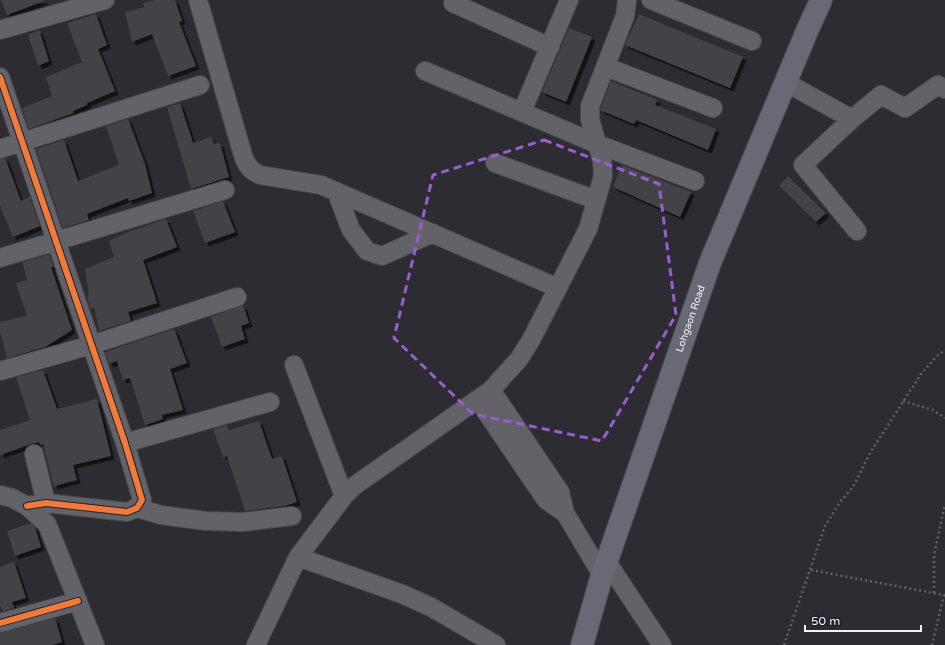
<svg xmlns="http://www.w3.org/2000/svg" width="945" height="645" viewBox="0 0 945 645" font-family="'Varela Round',sans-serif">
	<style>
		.building { fill: #424247; filter: url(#shadow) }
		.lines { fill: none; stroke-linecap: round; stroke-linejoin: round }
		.minor-casing { stroke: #49494f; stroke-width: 20 }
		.major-casing { stroke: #49494f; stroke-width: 24 }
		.path { stroke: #616266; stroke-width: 2.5; stroke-dasharray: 2 3; stroke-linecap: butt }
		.minor { stroke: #626268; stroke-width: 18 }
		.major { stroke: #696975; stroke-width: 22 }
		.cycleway-casing { stroke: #1f202c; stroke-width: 8 }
		.cycleway { stroke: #f17a3a; stroke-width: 6 }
		.marked { fill: none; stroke: #985ece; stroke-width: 3; stroke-dasharray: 8 5; stroke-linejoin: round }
		.labels { text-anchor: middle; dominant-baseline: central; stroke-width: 3; stroke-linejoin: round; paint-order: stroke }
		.street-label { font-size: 10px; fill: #f1f3fb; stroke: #1f202c }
	</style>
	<defs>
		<filter id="shadow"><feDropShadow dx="3.5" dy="3.5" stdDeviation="0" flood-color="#0009"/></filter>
	</defs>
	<rect width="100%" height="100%" fill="#2c2c32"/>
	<!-- building -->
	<path class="building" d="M 1,0 L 44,0 L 44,1 L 7,15 Z
		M 154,0 L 175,0 L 182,21 L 179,22 L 196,66 L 168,76 L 152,34 L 132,42 L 125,12 L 144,7 L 143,3 Z
		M 96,14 L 107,45 L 98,49 L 115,91 L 87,103 L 87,105 L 73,111 L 74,113 L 29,129 L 22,108 L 52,96 L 46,77 L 82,62 L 67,23 Z
		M 639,14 L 743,57 L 730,88 L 625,45 Z
		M 569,28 L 592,37 L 566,102 L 542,92 Z
		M 39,30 L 49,61 L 38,66 L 28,35 Z
		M 611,81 L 657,100 L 655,105 L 716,129 L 708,150 L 636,120 L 634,124 L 600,110 Z
		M 180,103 L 193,143 L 211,137 L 214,144 L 220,143 L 229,177 L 191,189 L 167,107 Z
		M 128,119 L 145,164 L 152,193 L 129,201 L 128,198 L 87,214 L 89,220 L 63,228 L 36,149 L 64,140 L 78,181 L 119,165 L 106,126 Z
		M 5,158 L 21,201 L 30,197 L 40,226 L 13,237 L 0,206 L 0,159 Z
		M 622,165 L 691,192 L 680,217 L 613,187 Z
		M 788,176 L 826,213 L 816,222 L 779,186 Z
		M 223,201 L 235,232 L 205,243 L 193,211 Z
		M 166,219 L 177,247 L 143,260 L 157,303 L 128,312 L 131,321 L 99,331 L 94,308 L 91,309 L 87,297 L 89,296 L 85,269 L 114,257 L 109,241 L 128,232 Z
		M 49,254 L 54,267 L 51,267 L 72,330 L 45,347 L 7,358 L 0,331 L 0,322 L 27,316 L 16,283 L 27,280 L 22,262 Z
		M 243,305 L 249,323 L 241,326 L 245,339 L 222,347 L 211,317 Z
		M 174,329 L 187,363 L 170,369 L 183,410 L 162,415 L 163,419 L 145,425 L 130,378 L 123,380 L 117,361 L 109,364 L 105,352 Z
		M 43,370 L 57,409 L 97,399 L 111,456 L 73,465 L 77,480 L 54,486 L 43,444 L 40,445 L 39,442 L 31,444 L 0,455 L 0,430 L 30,420 L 16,377 Z
		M 259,421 L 272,459 L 282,456 L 297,502 L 285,506 L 245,511 L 227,456 L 223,457 L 213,429 L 227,425 L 229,430 Z
		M 31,523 L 35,527 L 41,547 L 15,556 L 7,531 Z
		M 14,562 L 26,598 L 12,602 L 14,608 L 3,611 L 0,606 L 0,567 Z
		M 55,618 L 62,642 L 52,645 L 0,645 L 0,633 Z"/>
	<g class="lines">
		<!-- minor casing -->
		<g class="minor-casing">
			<path id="minor" d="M 198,0 L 240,145 C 244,159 246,169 260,175 L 321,185 L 558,288
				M 651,0 L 752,41
				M 453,3 L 550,47
				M 0,30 L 105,0
				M 606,67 L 713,108
				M 425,71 L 597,144 L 695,181
				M 0,77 L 125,443 L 142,500 L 137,508
				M 785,82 L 852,119 L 803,165 L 857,231
				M 522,112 L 569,0
				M 852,119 L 881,95 L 905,108 L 938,85 L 945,89
				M 0,149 L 200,85
				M 495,163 L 596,200
				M 336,191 L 351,230 L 367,251 L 382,256 L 433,233
				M 0,258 L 225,190
				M 294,365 L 344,496
				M 0,371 L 91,345 L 237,297
				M 491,390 L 560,492 L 565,513 L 602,575
				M 478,400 L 546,500 L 565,513
				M 125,443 L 270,402
				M 34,454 L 46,503
				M 0,495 L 12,498 L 27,506 L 47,524 L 95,645
				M 27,506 L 46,503 L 127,512 L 137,508 L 161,515 L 206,521 L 243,522 L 292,516
				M 298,557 L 402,594 L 431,607 L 496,645
				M 607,562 L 662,645
				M 0,623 L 78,601
				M 256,645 L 298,557 L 344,496 L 354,486 L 491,390 L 519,359 L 531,340 L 588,229 L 603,176 L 602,161 L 590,119 L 590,106 L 625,16 L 627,0"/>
		</g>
		<!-- major casing -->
		<g class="major-casing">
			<g id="major">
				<path id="s1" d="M 582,645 L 602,575 L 710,263 L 807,31 L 821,0"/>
			</g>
		</g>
		<!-- path -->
		<path class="path" d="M 903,401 L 933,410 L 945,418
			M 811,570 L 944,595 L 932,645
			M 934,593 L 934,555 L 945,504
			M 784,645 L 825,526 L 840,502 L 853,487 L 870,453 L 921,374 L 936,357 L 945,350"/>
		<!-- minor -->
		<use href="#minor" class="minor"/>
		<!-- major -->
		<use href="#major" class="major"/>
		<!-- cycleway casing -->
		<g class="cycleway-casing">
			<path id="cycleway" d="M 0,77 L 125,443 L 142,500 L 137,508 L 127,512 L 46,503 L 27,506
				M 0,623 L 78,601"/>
		</g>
		<!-- cycleway -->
		<use href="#cycleway" class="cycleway"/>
	</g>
	<!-- marked area -->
	<path class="marked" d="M 544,140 L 659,184 L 676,315 L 602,441 L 473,414 L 394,338 L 433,175 Z"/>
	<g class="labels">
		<!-- street labels -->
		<g class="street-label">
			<text stroke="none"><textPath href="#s1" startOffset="344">Lohgaon Road</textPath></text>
		</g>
	</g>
	<!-- scale -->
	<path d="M805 625v6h116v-6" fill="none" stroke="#f1f3fb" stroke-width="2"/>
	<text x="811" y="625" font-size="12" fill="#f1f3fb" stroke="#1f202c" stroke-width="3" paint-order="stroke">50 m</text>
</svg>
